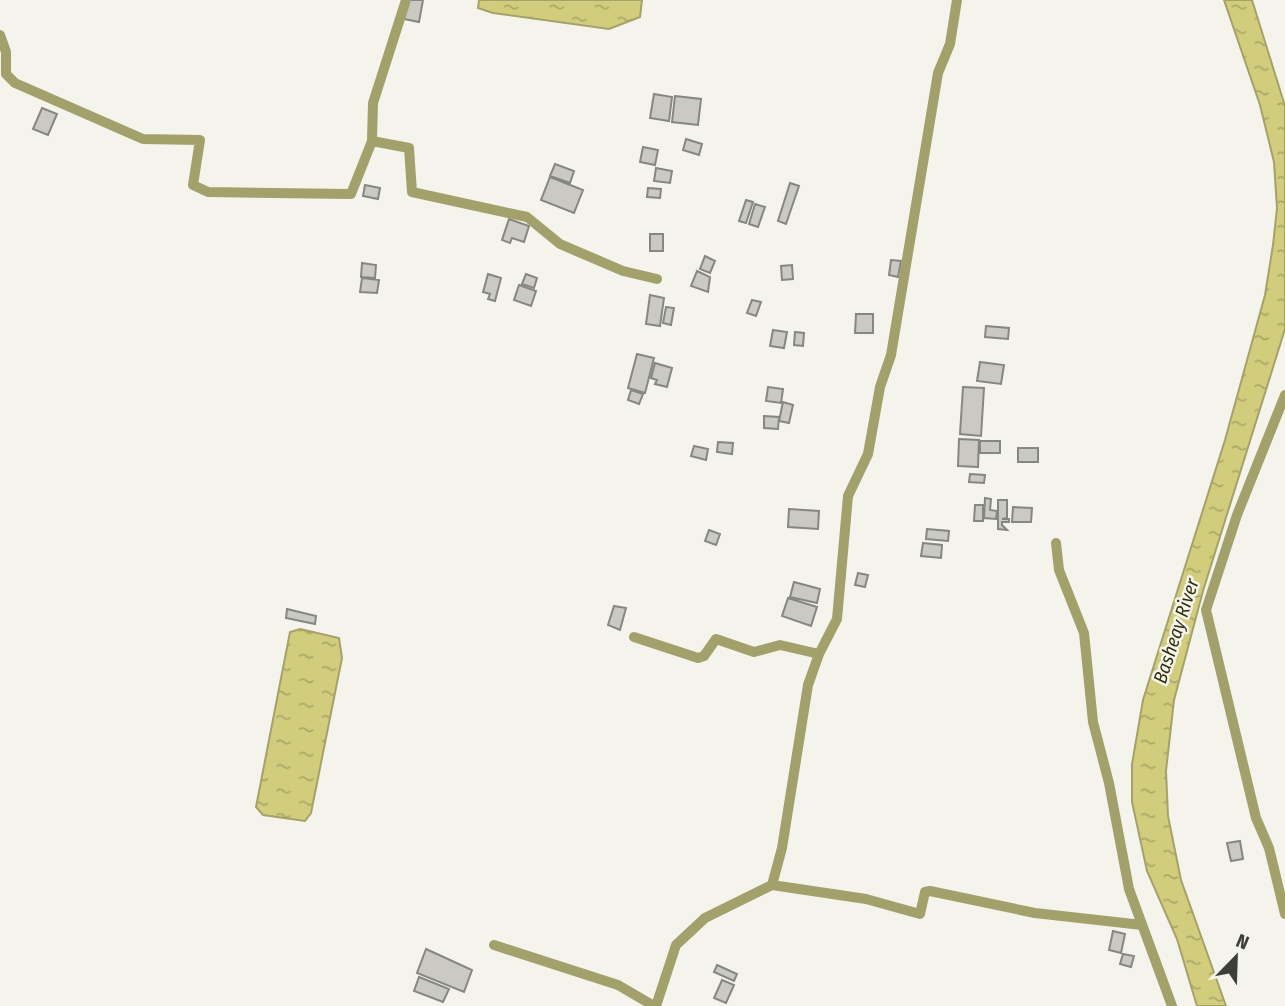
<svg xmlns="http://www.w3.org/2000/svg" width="1285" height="1006" viewBox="0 0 1285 1006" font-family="'Fira Sans Condensed',sans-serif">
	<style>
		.water { fill: url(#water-ripples); stroke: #a5a269; stroke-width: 2 }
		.building { fill: #cacac3; stroke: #878781; stroke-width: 2 }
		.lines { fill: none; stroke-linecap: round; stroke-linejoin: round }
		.street { stroke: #a3a16b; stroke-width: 10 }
		.labels { text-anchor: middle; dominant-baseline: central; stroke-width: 5; stroke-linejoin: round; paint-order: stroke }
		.water-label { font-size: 19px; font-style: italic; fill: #312f0b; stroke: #f4f4ed }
	</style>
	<defs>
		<pattern id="water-ripples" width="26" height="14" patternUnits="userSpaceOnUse" patternTransform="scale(1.75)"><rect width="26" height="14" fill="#d1cd7d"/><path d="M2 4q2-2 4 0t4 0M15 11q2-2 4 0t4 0" fill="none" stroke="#aba867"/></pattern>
	</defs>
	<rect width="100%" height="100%" fill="#f4f4ed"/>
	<!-- water -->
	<path class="water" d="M 479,0 L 642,0 L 640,17 L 609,29 L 493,13 L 478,8 Z
		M 1224,0 L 1252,0 L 1285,106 L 1285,329 L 1203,591 L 1174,700 L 1166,771 L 1168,816 L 1181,880 L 1226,1006 L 1197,1006 L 1177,939 L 1147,871 L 1132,802 L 1132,764 L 1143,700 L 1225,440 L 1265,295 L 1273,245 L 1277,208 L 1274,162 L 1260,105 Z
		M 300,629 L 339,638 L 342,658 L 311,813 L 305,821 L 263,815 L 256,807 L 290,632 Z"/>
	<!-- building -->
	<path class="building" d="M 408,0 L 423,0 L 419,22 L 404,19 Z
		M 654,94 L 672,97 L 669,121 L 650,118 Z
		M 675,96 L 701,99 L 698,125 L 672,122 Z
		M 42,108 L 57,114 L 48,135 L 33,129 Z
		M 686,139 L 702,144 L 699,155 L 683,150 Z
		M 643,147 L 658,150 L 655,165 L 640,162 Z
		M 555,164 L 574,171 L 570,183 L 550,176 Z
		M 656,168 L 672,171 L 670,183 L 654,181 Z
		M 550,177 L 583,190 L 574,213 L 541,200 Z
		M 790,183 L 799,186 L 786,224 L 778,221 Z
		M 365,185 L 380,188 L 378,199 L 363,196 Z
		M 648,188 L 661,189 L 660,198 L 647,197 Z
		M 746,200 L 753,202 L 746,223 L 739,221 Z
		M 755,204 L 765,207 L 758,227 L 749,224 Z
		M 509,219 L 529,226 L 524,242 L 512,238 L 510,243 L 502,240 Z
		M 650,234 L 663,234 L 663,251 L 650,251 Z
		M 705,256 L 715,261 L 710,273 L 700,269 Z
		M 891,260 L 901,261 L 898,277 L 889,275 Z
		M 362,263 L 376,265 L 375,278 L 361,277 Z
		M 792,265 L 793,279 L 782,280 L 781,266 Z
		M 697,271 L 710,277 L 708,292 L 691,286 Z
		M 488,274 L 501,278 L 495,301 L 488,299 L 490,294 L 483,292 Z
		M 526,274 L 537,278 L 534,288 L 522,284 Z
		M 362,278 L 379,280 L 377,293 L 360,292 Z
		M 519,285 L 536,291 L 531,306 L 514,300 Z
		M 650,295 L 664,298 L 660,326 L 646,324 Z
		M 752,300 L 761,302 L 756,316 L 747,313 Z
		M 666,307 L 674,308 L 671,325 L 663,323 Z
		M 856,314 L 873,314 L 873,333 L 855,333 Z
		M 986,326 L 1009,328 L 1008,339 L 985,337 Z
		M 773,330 L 787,332 L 784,348 L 770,346 Z
		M 795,332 L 804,333 L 803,346 L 794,345 Z
		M 637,354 L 654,358 L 645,393 L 628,388 Z
		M 980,362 L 1004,365 L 1001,384 L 977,381 Z
		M 655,363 L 672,368 L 667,387 L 655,384 L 657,380 L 651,378 Z
		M 768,387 L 783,389 L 781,403 L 766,401 Z
		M 963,387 L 984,388 L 981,436 L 960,434 Z
		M 631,390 L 643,394 L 639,404 L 628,400 Z
		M 783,402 L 793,405 L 789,423 L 779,421 Z
		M 764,416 L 779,417 L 778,429 L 764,428 Z
		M 959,439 L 979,440 L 978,467 L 958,466 Z
		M 980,441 L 1000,441 L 1000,453 L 980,453 Z
		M 718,442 L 733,443 L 732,454 L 717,452 Z
		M 694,446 L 708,449 L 706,460 L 691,456 Z
		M 1018,448 L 1038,448 L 1038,462 L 1018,462 Z
		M 970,474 L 985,475 L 984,483 L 969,482 Z
		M 985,498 L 991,499 L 990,510 L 997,511 L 996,519 L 984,518 Z
		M 998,500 L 1007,500 L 1007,518 L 1002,519 L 1009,519 L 1009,522 L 1002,522 L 1002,525 L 1007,530 L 998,529 Z
		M 975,505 L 983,505 L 983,521 L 974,521 Z
		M 1013,507 L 1032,508 L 1031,522 L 1012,522 Z
		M 789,509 L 819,511 L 818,529 L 788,527 Z
		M 927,529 L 949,531 L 948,541 L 926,539 Z
		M 709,530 L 720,534 L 716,545 L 705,541 Z
		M 923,543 L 942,545 L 941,558 L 921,556 Z
		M 858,573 L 868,575 L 865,587 L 855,585 Z
		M 794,582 L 820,589 L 817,603 L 790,597 Z
		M 788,598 L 817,607 L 811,626 L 782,616 Z
		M 614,606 L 626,608 L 620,630 L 608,625 Z
		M 287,609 L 316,616 L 315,624 L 286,618 Z
		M 1240,841 L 1243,859 L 1231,861 L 1227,843 Z
		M 1113,931 L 1125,934 L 1121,953 L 1109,950 Z
		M 426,949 L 472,970 L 464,992 L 417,973 Z
		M 1123,954 L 1134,956 L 1131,967 L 1120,964 Z
		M 717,965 L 737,974 L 734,981 L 714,972 Z
		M 419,977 L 449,989 L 443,1002 L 414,991 Z
		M 722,980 L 734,985 L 726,1003 L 714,998 Z"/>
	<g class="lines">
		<!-- street -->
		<path class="street" d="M 957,0 L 950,44 L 938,73 L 891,355 L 880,387 L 868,454 L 848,496 L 837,619 L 819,654 L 808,685 L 782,848 L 772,885 L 866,899 L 920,914 L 925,892 L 930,891 L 1035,913 L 1142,925
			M 0,35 L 6,52 L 6,74 L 15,83 L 143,139 L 200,140 L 193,185 L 208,192 L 351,194 L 372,141 L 409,148 L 412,192 L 527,217 L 560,244 L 623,271 L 657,279
			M 372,141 L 373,103 L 406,0
			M 1285,395 L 1237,515 L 1206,610 L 1256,818 L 1269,848 L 1285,914
			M 1056,543 L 1059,570 L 1084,633 L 1093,722 L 1109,783 L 1129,889 L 1172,1006
			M 634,637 L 698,658 L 704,656 L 716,639 L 754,652 L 780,645 L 819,654
			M 494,945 L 618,985 L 654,1006
			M 656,1006 L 676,945 L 705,918 L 772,885"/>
	</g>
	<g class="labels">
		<!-- water labels -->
		<g class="water-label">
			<text transform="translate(1176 631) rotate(-72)">Basheay River</text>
		</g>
	</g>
	<!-- north arrow -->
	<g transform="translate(1236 957) rotate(23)" stroke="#f4f4ed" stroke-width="5" paint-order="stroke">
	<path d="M0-5L12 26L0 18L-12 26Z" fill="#3d3d3a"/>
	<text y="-10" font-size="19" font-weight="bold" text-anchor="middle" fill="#3d3d3a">N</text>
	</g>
</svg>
